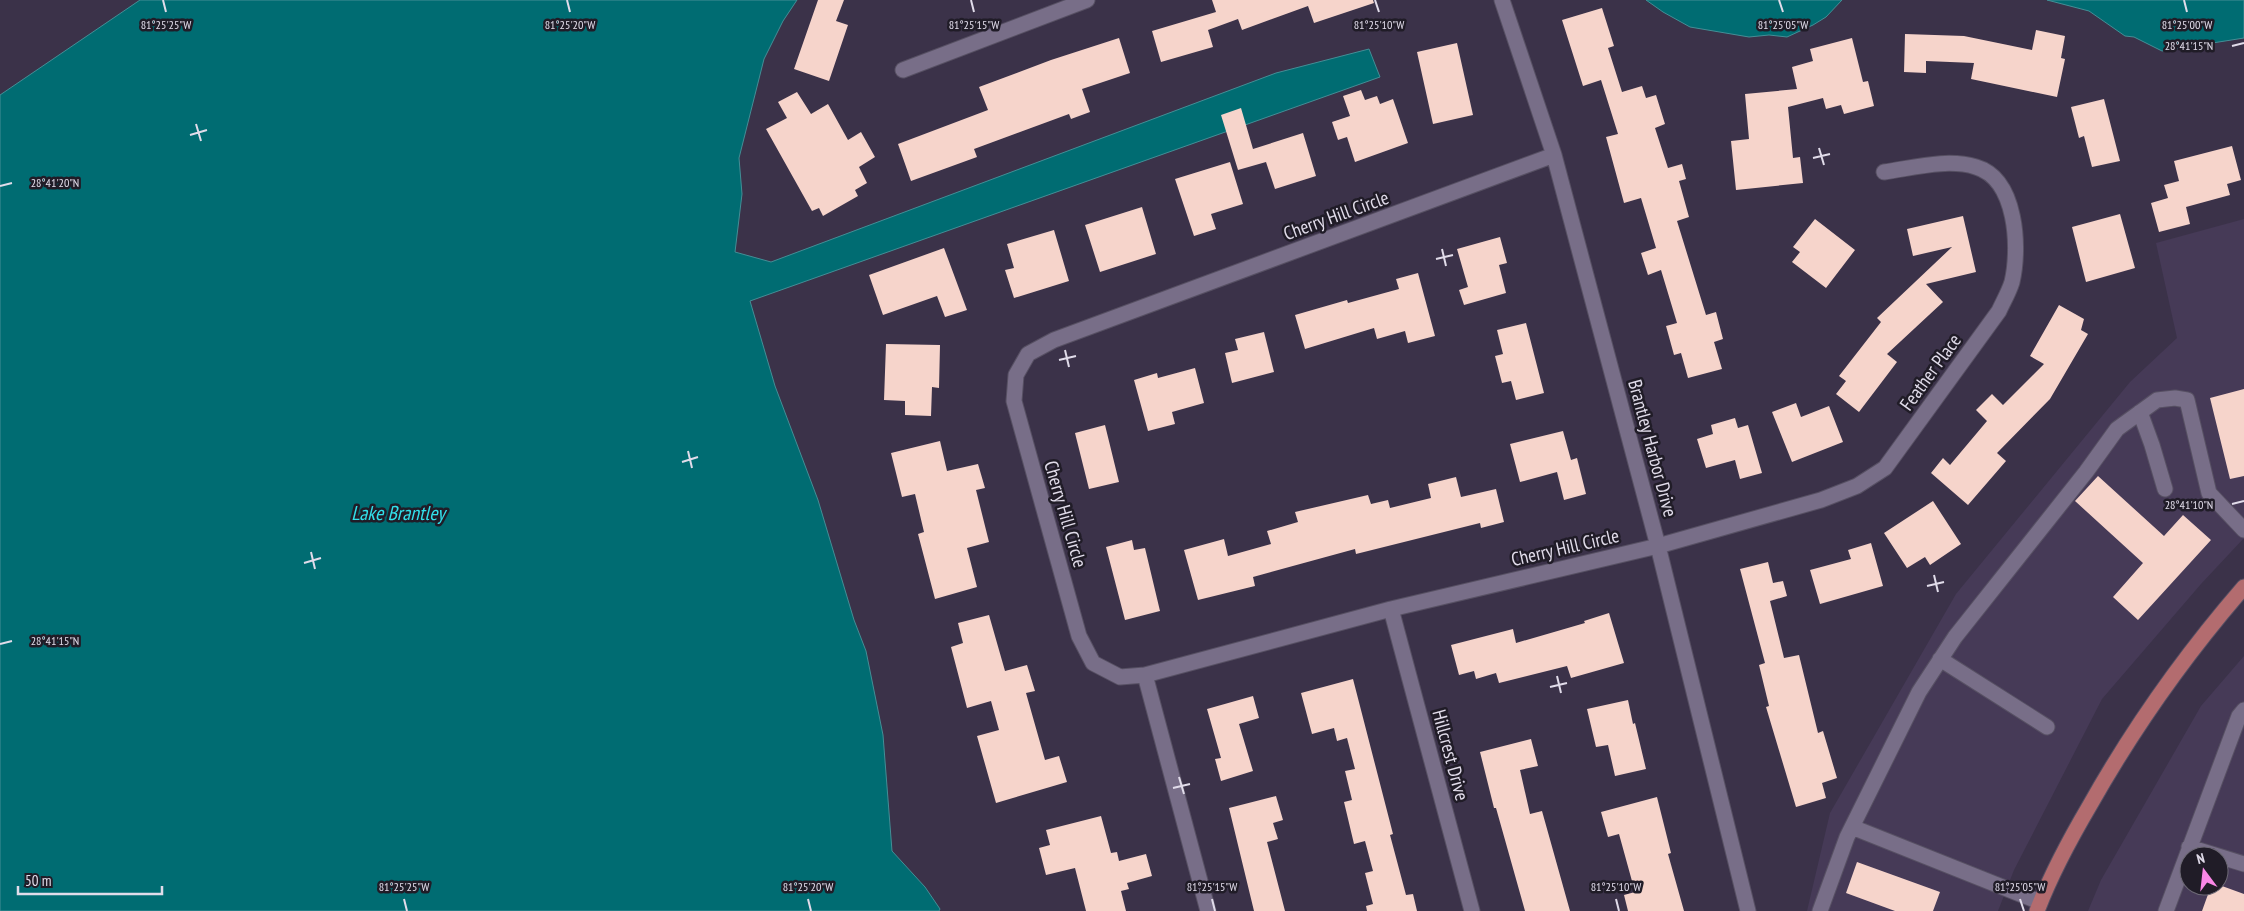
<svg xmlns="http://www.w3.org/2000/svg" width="2244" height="911" viewBox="0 0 2244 911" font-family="'PT Sans Narrow',sans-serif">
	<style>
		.built { fill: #463a57; fill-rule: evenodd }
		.water { fill: #006c72; stroke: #448e96 }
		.building { fill: #f6d4cb }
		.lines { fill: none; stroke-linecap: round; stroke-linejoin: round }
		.minor-casing { stroke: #575063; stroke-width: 17 }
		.major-casing { stroke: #575063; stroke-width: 17 }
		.minor { stroke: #786e88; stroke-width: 15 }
		.major { stroke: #b36c6f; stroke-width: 15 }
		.ticks { fill: none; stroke: #e1dcea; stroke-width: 2 }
		.labels { text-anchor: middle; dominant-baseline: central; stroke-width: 5; stroke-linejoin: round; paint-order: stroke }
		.street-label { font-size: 19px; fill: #e1dcea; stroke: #201c27 }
		.water-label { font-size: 20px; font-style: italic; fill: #32e0eb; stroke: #201c27 }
		.ticks-label { font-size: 12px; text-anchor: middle; fill: #e1dcea; stroke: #201c27; stroke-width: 5; stroke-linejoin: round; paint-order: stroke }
	</style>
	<rect width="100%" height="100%" fill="#3b3249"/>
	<!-- built -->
	<path class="built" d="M 2244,219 L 2244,538 L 2201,584 L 2102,699 L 2014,870 L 1998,911 L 1807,911 L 1830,813 L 1956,594 L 2130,382 L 2177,338 L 2156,243 Z
		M 2244,656 L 2244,911 L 2088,911 L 2101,880 L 2201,706 ZM 2189,856 L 2219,856 L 2219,886 L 2189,886 Z"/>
	<!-- water -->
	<path class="water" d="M 140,0 L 797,0 L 783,21 L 764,59 L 739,158 L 742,194 L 735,252 L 771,262 L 1276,73 L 1369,49 L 1380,77 L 750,301 L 775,386 L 818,500 L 854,620 L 866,651 L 883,735 L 892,851 L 925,887 L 940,909 L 939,911 L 0,911 L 0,95 Z
		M 1646,0 L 1842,0 L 1826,17 L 1813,25 L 1787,37 L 1769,35 L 1749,37 L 1690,27 L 1663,12 Z
		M 2047,0 L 2244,0 L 2244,38 L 2162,51 L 2134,37 L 2125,36 L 2089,11 Z"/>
	<!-- building -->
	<path class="building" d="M 818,0 L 844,0 L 836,21 L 848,25 L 829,81 L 794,69 Z
		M 1212,0 L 1373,0 L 1374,3 L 1314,23 L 1308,6 L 1242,30 L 1238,19 L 1208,30 L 1213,47 L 1161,62 L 1152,31 L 1216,12 Z
		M 1602,8 L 1614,46 L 1608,48 L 1622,92 L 1642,86 L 1646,98 L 1656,95 L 1665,124 L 1655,128 L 1668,168 L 1682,164 L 1686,179 L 1679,181 L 1689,217 L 1677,221 L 1706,315 L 1716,312 L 1723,339 L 1714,342 L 1722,369 L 1688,378 L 1681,353 L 1674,355 L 1666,326 L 1677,323 L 1661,270 L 1648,275 L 1641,253 L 1656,248 L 1641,198 L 1624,203 L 1606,137 L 1618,134 L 1601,80 L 1583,86 L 1562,20 Z
		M 2036,30 L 2065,36 L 2061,58 L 2065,59 L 2057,97 L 1971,79 L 1974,63 L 1926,61 L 1926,73 L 1904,72 L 1905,34 L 1964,36 L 2032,50 Z
		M 1119,38 L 1130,73 L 1082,89 L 1090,112 L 1071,119 L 1069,114 L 974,149 L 977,157 L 911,181 L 898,144 L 988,110 L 979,87 L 1051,60 Z
		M 1852,38 L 1863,82 L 1868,81 L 1874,106 L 1844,114 L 1841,105 L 1826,109 L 1823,98 L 1788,107 L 1793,158 L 1800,157 L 1803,183 L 1736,190 L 1731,141 L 1749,139 L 1745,94 L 1797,89 L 1792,67 L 1813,61 L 1810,49 Z
		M 1457,43 L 1473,115 L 1433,124 L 1417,52 Z
		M 1361,90 L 1365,100 L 1377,96 L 1380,104 L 1393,99 L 1408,143 L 1355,162 L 1347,137 L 1338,140 L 1332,122 L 1350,116 L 1343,96 Z
		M 797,92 L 811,114 L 828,104 L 848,140 L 861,132 L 875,157 L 859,167 L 867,183 L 855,190 L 858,196 L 823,216 L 819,208 L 812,211 L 766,129 L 787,118 L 778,102 Z
		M 2104,99 L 2120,161 L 2092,167 L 2084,136 L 2079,138 L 2071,107 Z
		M 1241,108 L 1253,149 L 1303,133 L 1316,176 L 1275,189 L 1266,162 L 1238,170 L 1221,115 Z
		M 2232,146 L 2241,180 L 2227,184 L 2230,195 L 2186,207 L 2190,224 L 2159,232 L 2151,203 L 2168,198 L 2164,185 L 2179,181 L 2174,161 Z
		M 1230,162 L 1243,204 L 1211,214 L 1216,229 L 1194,236 L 1175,179 Z
		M 1142,207 L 1156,254 L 1100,272 L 1085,225 Z
		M 2120,214 L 2135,268 L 2086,282 L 2072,227 Z
		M 1963,216 L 1976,272 L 1926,284 L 1943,302 L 1887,354 L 1897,362 L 1859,412 L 1836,394 L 1846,381 L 1839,376 L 1881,322 L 1877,318 L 1952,247 L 1913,256 L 1907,229 Z
		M 1815,219 L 1855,250 L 1826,288 L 1792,262 L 1800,252 L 1793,247 Z
		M 1054,230 L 1069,281 L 1014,298 L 1005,270 L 1014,268 L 1007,244 Z
		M 1500,237 L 1507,263 L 1499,265 L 1506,293 L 1464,305 L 1459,290 L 1468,287 L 1457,249 Z
		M 944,248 L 967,310 L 945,317 L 937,296 L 883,315 L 869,275 Z
		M 1418,273 L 1435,336 L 1408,343 L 1405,331 L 1377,339 L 1374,328 L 1305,349 L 1295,315 L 1347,300 L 1348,303 L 1399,289 L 1396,279 Z
		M 2059,305 L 2084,319 L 2081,330 L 2088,334 L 2050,399 L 1997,453 L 2006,461 L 1968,505 L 1931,473 L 1943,458 L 1950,465 L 1987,421 L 1976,410 L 1992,394 L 2003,405 L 2044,364 L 2030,356 Z
		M 1526,323 L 1544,393 L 1516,400 L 1511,381 L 1502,383 L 1495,356 L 1503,354 L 1497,330 Z
		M 1264,332 L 1274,372 L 1232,383 L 1225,353 L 1238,350 L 1235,339 Z
		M 886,344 L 940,345 L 939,388 L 932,387 L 931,416 L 905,415 L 905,401 L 884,400 Z
		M 1195,368 L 1204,403 L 1172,412 L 1175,424 L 1148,431 L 1134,380 L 1157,373 L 1158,378 Z
		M 2244,389 L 2244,476 L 2230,479 L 2210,398 Z
		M 1796,403 L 1801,417 L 1829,406 L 1843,442 L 1792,462 L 1772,412 Z
		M 1735,418 L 1738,428 L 1748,425 L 1762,473 L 1740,479 L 1735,460 L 1706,468 L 1697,439 L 1713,434 L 1711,425 Z
		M 1105,425 L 1119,482 L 1089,489 L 1075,433 Z
		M 1563,431 L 1571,460 L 1577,458 L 1586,494 L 1564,500 L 1557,472 L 1520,482 L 1510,444 Z
		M 940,441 L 947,471 L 978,464 L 985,488 L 976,490 L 989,542 L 967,548 L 977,587 L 935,599 L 918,534 L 924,532 L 915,494 L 902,497 L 891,453 Z
		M 2098,476 L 2164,536 L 2183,515 L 2211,540 L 2138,620 L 2113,597 L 2143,563 L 2075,501 Z
		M 1456,477 L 1461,497 L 1496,489 L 1504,522 L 1481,528 L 1480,523 L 1356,554 L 1355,549 L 1253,577 L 1255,586 L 1198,600 L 1184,550 L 1224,539 L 1228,556 L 1271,544 L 1267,531 L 1298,522 L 1295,512 L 1368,495 L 1371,504 L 1388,500 L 1390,508 L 1431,498 L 1428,484 Z
		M 1933,501 L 1961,544 L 1930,565 L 1925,557 L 1907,568 L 1884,533 Z
		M 1132,540 L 1134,550 L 1145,548 L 1160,611 L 1125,620 L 1106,547 Z
		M 1871,543 L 1883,586 L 1820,604 L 1810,570 L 1851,559 L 1848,550 Z
		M 1768,562 L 1773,583 L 1783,581 L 1787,596 L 1770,601 L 1784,658 L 1799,655 L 1818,733 L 1823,731 L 1837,778 L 1822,783 L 1826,798 L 1796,807 L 1766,707 L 1769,706 L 1759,665 L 1765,663 L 1740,569 Z
		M 1609,613 L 1624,663 L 1571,678 L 1567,666 L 1499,683 L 1496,673 L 1476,679 L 1474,671 L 1459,675 L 1451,645 L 1513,629 L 1516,643 L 1585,623 L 1584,621 Z
		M 989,615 L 1005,671 L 1027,665 L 1035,691 L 1026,693 L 1045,760 L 1059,756 L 1067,782 L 996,803 L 977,736 L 999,730 L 991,701 L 967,708 L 951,647 L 963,643 L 958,623 Z
		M 1353,679 L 1393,834 L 1390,835 L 1406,895 L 1413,894 L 1417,911 L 1367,911 L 1366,906 L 1373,904 L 1365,873 L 1373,871 L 1365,841 L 1354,844 L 1344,802 L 1352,800 L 1345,771 L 1355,769 L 1347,738 L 1337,741 L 1334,728 L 1312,734 L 1301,693 Z
		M 1253,696 L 1259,718 L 1239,724 L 1253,771 L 1221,781 L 1215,759 L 1221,758 L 1207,709 Z
		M 1628,700 L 1633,724 L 1635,723 L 1646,769 L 1615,776 L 1608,745 L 1596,747 L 1587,709 Z
		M 1531,739 L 1538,766 L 1520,770 L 1530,814 L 1542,811 L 1570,911 L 1525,911 L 1496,808 L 1494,808 L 1480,752 Z
		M 1276,796 L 1283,820 L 1273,823 L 1278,839 L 1267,842 L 1285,911 L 1254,911 L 1229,808 Z
		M 1657,797 L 1671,853 L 1668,854 L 1684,911 L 1628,911 L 1624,895 L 1635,892 L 1619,834 L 1608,837 L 1601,812 Z
		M 1101,816 L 1111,853 L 1117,852 L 1119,861 L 1146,854 L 1152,876 L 1127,883 L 1129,889 L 1121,891 L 1126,911 L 1086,911 L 1075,868 L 1046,875 L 1039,848 L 1050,845 L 1046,830 Z
		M 1857,862 L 1940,892 L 1933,911 L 1895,911 L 1846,893 Z
		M 2211,886 L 2222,886 L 2244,894 L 2244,911 L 2202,911 Z"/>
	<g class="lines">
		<!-- minor casing -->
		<g class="minor-casing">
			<path id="minor" d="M 1502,0 L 1554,155 L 1658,546 L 1748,911
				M 903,70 L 1087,0
				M 1554,155 L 1054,340 L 1028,354 L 1016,375 L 1014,401 L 1079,636 L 1093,663 L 1120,677 L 1145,675 L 1391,609 L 1658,546 L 1821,500 L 1857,486 L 1885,468 L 1999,311 C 2003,302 2009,292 2012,282 C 2020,248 2017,179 1976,167 C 1947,158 1913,168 1884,172
				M 2140,412 L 2152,445 L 2165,489
				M 1391,609 L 1472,911
				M 1940,659 L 2047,727
				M 1145,675 L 1208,911
				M 1852,827 L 2040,902
				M 2189,847 L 2244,864
				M 1820,911 L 1847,837 L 1919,692 L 1955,637 L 2086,472 L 2117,429 L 2157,400 L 2175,398 L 2187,400 L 2209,493 L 2244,530
				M 2166,911 L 2239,716 L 2244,710"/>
		</g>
		<!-- major casing -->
		<g class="major-casing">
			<path id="major" d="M 2037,911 C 2051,874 2070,839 2090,805 C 2134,727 2185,655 2244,587"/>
		</g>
		<!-- minor -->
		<use href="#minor" class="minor"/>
		<!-- major -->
		<use href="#major" class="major"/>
	</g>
	<!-- ticks -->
	<path class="ticks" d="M 163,0 L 166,12M 567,0 L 570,12M 971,0 L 974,12M 1375,0 L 1379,12M 1779,0 L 1783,12M 2184,0 L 2187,12M 2232,46 L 2244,43M 196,124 L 201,141M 190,135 L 207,130M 1819,148 L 1824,165M 1813,158 L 1830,154M 0,186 L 12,183M 1442,249 L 1446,266M 1436,259 L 1453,255M 1065,350 L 1069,367M 1059,360 L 1076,356M 688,451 L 692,468M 682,462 L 698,457M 2232,504 L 2244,501M 311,552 L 315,569M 304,563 L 321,558M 1934,575 L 1938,592M 1927,586 L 1944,582M 0,644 L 12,641M 1557,676 L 1561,693M 1550,687 L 1567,683M 1179,777 L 1184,794M 1173,788 L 1190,784M 404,899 L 407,911M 808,899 L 811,911M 1212,899 L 1215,911M 1616,899 L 1619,911M 2020,899 L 2024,911"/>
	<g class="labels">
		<!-- street labels -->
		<g class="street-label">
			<text transform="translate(1336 215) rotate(-20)">Cherry Hill Circle</text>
			<text transform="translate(1930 372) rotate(-54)">Feather Place</text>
			<text transform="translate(1653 448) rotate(75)">Brantley Harbor Drive</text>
			<text transform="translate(1066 514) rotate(74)">Cherry Hill Circle</text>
			<text transform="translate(1565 547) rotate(-13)">Cherry Hill Circle</text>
			<text transform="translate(1451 755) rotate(75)">Hillcrest Drive</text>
		</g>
		<!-- water labels -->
		<g class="water-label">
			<text x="398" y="513">Lake Brantley</text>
		</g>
	</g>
	<g class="ticks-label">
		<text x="166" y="29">81°25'25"W</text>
		<text x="570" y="29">81°25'20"W</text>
		<text x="974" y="29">81°25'15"W</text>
		<text x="1379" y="29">81°25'10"W</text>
		<text x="1783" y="29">81°25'05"W</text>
		<text x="2187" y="29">81°25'00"W</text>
		<text x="2189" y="50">28°41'15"N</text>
		<text x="55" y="187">28°41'20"N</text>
		<text x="2189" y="509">28°41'10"N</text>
		<text x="55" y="645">28°41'15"N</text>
		<text x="404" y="891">81°25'25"W</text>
		<text x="808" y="891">81°25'20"W</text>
		<text x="1212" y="891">81°25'15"W</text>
		<text x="1616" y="891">81°25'10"W</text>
		<text x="2020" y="891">81°25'05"W</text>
	</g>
	<!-- north arrow -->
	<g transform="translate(2204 871) rotate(345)"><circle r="24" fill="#201c27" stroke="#6d6975"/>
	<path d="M0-4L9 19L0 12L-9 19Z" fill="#fa87e7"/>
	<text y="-8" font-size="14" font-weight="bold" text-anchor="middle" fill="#e1dcea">N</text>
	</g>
	<!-- scale -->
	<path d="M18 886v8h144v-8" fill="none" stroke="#e1dcea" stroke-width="2.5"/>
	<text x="25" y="886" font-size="15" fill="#e1dcea" stroke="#201c27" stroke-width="4" paint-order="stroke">50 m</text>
</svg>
